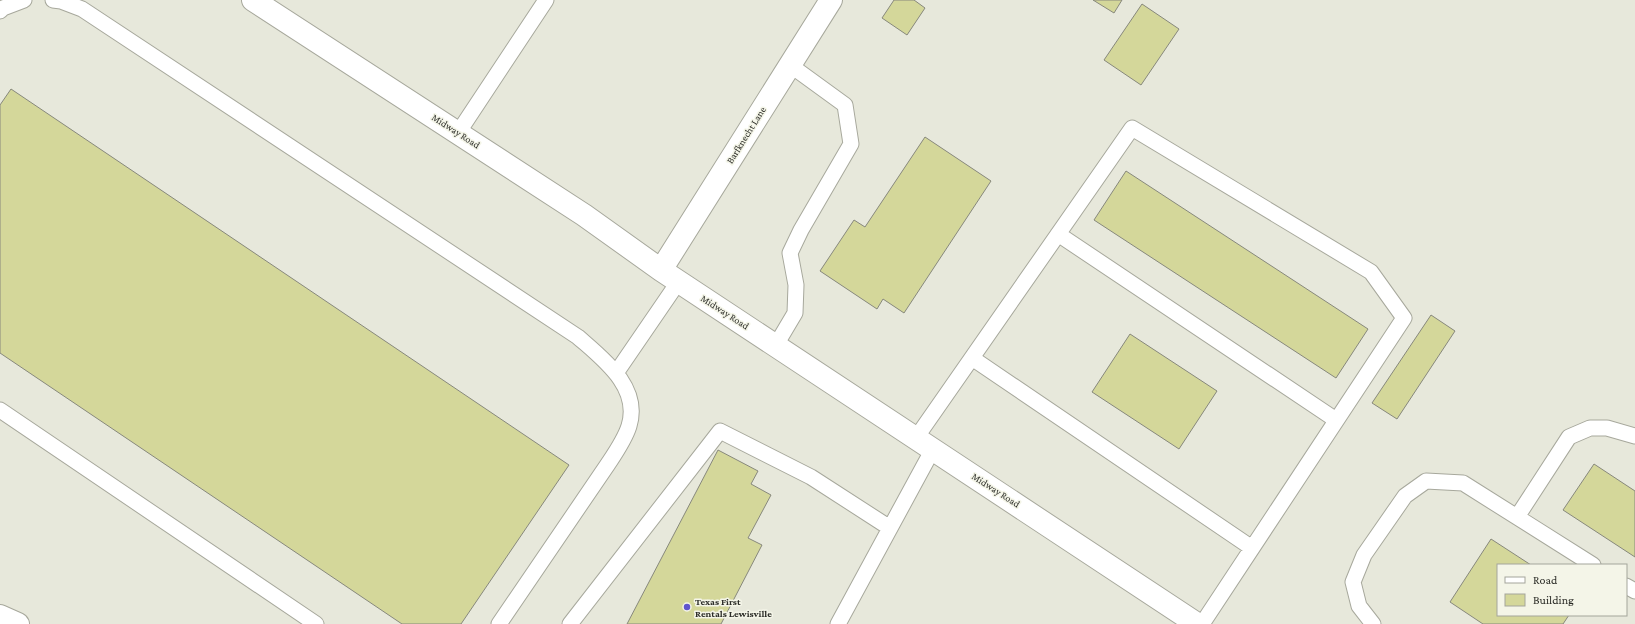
<svg xmlns="http://www.w3.org/2000/svg" width="1635" height="624" viewBox="0 0 1635 624" font-family="'Crimson Pro',serif">
	<style>
		.building { fill: #d4d79a; stroke: #87887c }
		.lines { fill: none; stroke-linecap: round; stroke-linejoin: round }
		.lane-casing { stroke: #a7a89c; stroke-width: 17 }
		.street-casing { stroke: #a7a89c; stroke-width: 24 }
		.primary-casing { stroke: #a7a89c; stroke-width: 24 }
		.lane { stroke: #fff; stroke-width: 15 }
		.street { stroke: #fff; stroke-width: 22 }
		.primary { stroke: #fff; stroke-width: 22 }
		.poi-dot { fill: #5f55cd; stroke: #f4f5e8; stroke-width: 1.5 }
		.labels { text-anchor: middle; dominant-baseline: central; stroke-width: 3; stroke-linejoin: round; paint-order: stroke }
		.street-label { font-size: 10px; fill: #2b2c27; stroke: #f4f5e8 }
		.poi-label { font-size: 10px; font-weight: bold; fill: #2b2c27; stroke: #f4f5e8; text-anchor: start }
	</style>
	<rect width="100%" height="100%" fill="#e7e8db"/>
	<!-- building -->
	<path class="building" d="M 894,0 L 914,0 L 925,8 L 907,35 L 882,18 Z
		M 1093,0 L 1122,0 L 1114,13 Z
		M 1142,4 L 1179,29 L 1141,85 L 1104,60 Z
		M 11,89 L 569,465 L 461,624 L 402,624 L 0,353 L 0,105 Z
		M 925,137 L 991,181 L 904,313 L 883,299 L 877,309 L 820,271 L 854,220 L 865,227 Z
		M 1126,171 L 1368,329 L 1336,378 L 1094,220 Z
		M 1431,315 L 1455,331 L 1397,419 L 1372,403 Z
		M 1130,334 L 1217,391 L 1179,449 L 1092,392 Z
		M 718,450 L 758,471 L 751,484 L 771,495 L 748,538 L 762,545 L 721,624 L 627,624 Z
		M 1594,464 L 1635,491 L 1635,557 L 1563,510 Z
		M 1491,539 L 1531,565 L 1498,565 L 1498,615 L 1569,615 L 1563,624 L 1483,624 L 1450,602 Z"/>
	<g class="lines">
		<!-- lane casing -->
		<g class="lane-casing">
			<path id="lane" d="M 53,0 L 61,1 L 82,9 L 578,337 C 603,359 641,387 629,426 C 625,439 616,452 608,464 L 499,624
				M 0,11 L 3,8 L 24,0
				M 458,133 L 546,0
				M 1058,234 L 1336,420
				M 776,345 L 795,313 L 796,285 L 790,253 L 801,230 L 851,144 L 845,105 L 790,65
				M 972,358 L 1252,548
				M 616,373 L 679,281
				M 0,410 L 316,624
				M 916,438 L 1132,128 L 1371,272 L 1404,318 L 1202,624
				M 1517,517 L 1569,437 L 1590,428 L 1607,428 L 1635,436
				M 1626,586 L 1635,591
				M 570,624 L 720,431 L 811,477 L 890,528
				M 838,624 L 933,449
				M 1373,624 L 1359,606 L 1353,582 L 1364,555 L 1405,496 L 1426,481 L 1463,483 L 1593,565"/>
		</g>
		<!-- street casing -->
		<g class="street-casing">
			<path id="street" d="M 253,0 L 584,215 L 661,270 L 1197,624
				M 661,270 L 831,0"/>
		</g>
		<!-- primary casing -->
		<g class="primary-casing">
			<path id="primary" d="M 0,616 L 18,624"/>
		</g>
		<!-- lane -->
		<use href="#lane" class="lane"/>
		<!-- street -->
		<use href="#street" class="street"/>
		<!-- primary -->
		<use href="#primary" class="primary"/>
	</g>
	<!-- markers -->
	<circle class="poi-dot" cx="687" cy="607" r="4"/>
	<g class="labels">
		<!-- street labels -->
		<g class="street-label">
			<text transform="translate(456 131) rotate(33)">Midway Road</text>
			<text transform="translate(746 135) rotate(-58)">Barfknecht Lane</text>
			<text transform="translate(725 312) rotate(33)">Midway Road</text>
			<text transform="translate(996 490) rotate(33)">Midway Road</text>
		</g>
		<!-- poi labels -->
		<g class="poi-label">
			<text x="695" y="601">Texas First<tspan x="695" dy="12">Rentals Lewisville</tspan></text>
		</g>
	</g>
	<!-- legend -->
	<rect x="1497" y="564" width="130" height="52" fill="#f4f5e8" stroke="#a4a59b"/>
	<rect x="1505" y="577" width="20" height="6" fill="#ffffff" stroke="#a4a59b"/>
	<text x="1533" y="584" font-size="12" fill="#2b2c27">Road</text>
	<rect x="1505" y="594" width="20" height="12" fill="#d4d79a" stroke="#a4a59b"/>
	<text x="1533" y="604" font-size="12" fill="#2b2c27">Building</text>
</svg>
